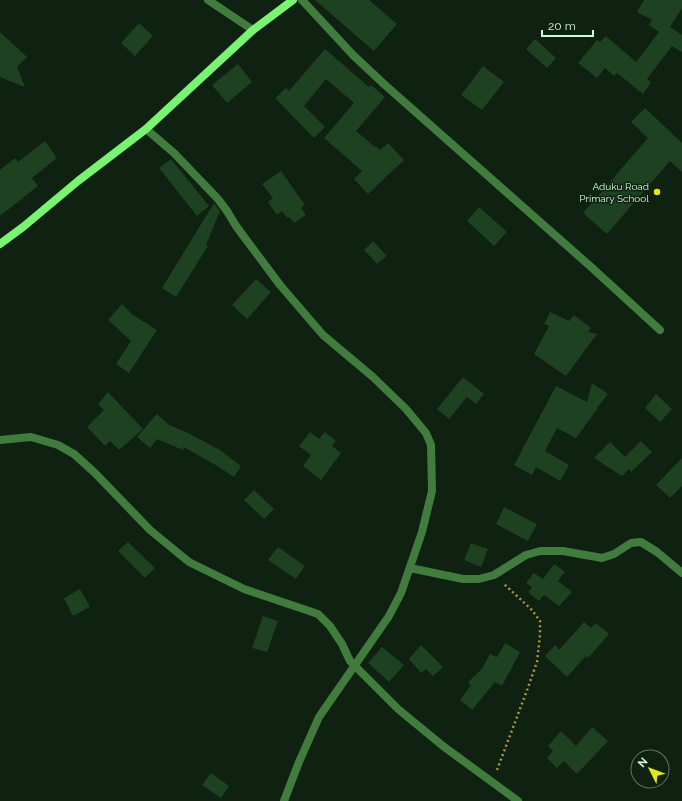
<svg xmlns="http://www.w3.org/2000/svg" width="682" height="801" viewBox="0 0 682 801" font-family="Raleway,sans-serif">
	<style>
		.building { fill: #1d4121 }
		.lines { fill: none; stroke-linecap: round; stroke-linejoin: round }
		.path { stroke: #aa9a38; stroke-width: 2.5; stroke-dasharray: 2 3; stroke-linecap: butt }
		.street { stroke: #417c3e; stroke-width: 8 }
		.secondary { stroke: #79f372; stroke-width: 8 }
		.poi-dot { fill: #e3e713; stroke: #0f2111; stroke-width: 1.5 }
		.labels { text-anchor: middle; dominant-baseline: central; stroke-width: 3; stroke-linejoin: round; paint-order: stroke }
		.poi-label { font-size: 10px; fill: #d3fbd5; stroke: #0f2111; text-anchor: end }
	</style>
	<rect width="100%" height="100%" fill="#0f2111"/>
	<!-- building -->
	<path class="building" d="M 315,0 L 369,0 L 397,24 L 374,51 Z
		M 644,0 L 682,0 L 682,8 L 670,27 L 682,35 L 682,52 L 672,46 L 647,79 L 651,82 L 643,94 L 617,73 L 614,76 L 605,68 L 597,78 L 578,63 L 597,40 L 600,42 L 606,36 L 636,62 L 659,32 L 649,25 L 652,20 L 637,12 Z
		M 139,23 L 153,36 L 135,56 L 121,43 Z
		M 0,32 L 27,57 L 17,67 L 25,87 L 0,77 Z
		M 535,39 L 556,58 L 547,68 L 526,49 Z
		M 325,49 L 369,87 L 371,85 L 385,97 L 356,131 L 375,147 L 376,146 L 380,150 L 388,143 L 404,160 L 368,194 L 354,179 L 362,171 L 324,138 L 354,103 L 326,79 L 304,106 L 325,127 L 314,138 L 275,98 L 286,88 L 289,91 Z
		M 238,64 L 252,82 L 227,103 L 212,85 Z
		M 483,66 L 504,82 L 482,110 L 461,95 Z
		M 645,108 L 682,143 L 682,172 L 670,161 L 607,234 L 583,213 L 648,138 L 631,122 Z
		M 45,141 L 57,158 L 32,178 L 38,186 L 0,216 L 0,170 L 15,158 L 18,162 Z
		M 171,159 L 209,206 L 197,216 L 159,168 Z
		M 281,171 L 305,205 L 301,208 L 306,215 L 294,223 L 289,217 L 287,218 L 282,211 L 277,215 L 268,202 L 273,198 L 262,184 Z
		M 214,203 L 220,211 L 206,245 L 208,246 L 176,297 L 162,288 Z
		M 479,207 L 507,232 L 494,246 L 467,221 Z
		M 373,241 L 387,256 L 377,264 L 364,250 Z
		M 256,279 L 271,292 L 247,319 L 232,305 Z
		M 122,304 L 133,315 L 157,330 L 129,373 L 116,364 L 131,341 L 108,320 Z
		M 550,312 L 569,321 L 574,315 L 591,328 L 588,332 L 597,334 L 566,376 L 534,354 L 549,326 L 544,324 Z
		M 463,377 L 484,394 L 476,404 L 467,397 L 449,419 L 437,409 Z
		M 592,383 L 608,394 L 597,408 L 598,408 L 576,438 L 557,428 L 545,451 L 569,465 L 560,481 L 536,467 L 532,475 L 514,465 L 556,386 L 587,402 Z
		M 108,392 L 143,429 L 119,450 L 110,441 L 105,446 L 87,427 L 104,410 L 98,404 Z
		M 656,394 L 672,409 L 660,422 L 645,408 Z
		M 157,414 L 169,425 L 188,433 L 220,450 L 241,466 L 234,477 L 219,467 L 184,447 L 183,450 L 157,439 L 150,448 L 137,437 Z
		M 310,432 L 319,439 L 325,432 L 336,441 L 332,446 L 341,453 L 321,480 L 303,466 L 311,455 L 299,446 Z
		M 641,441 L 652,452 L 631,472 L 629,469 L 622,476 L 594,458 L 610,442 L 625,457 Z
		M 682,458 L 682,486 L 670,498 L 656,485 Z
		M 254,490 L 274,509 L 264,519 L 244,500 Z
		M 504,507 L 537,524 L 528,541 L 496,524 Z
		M 128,542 L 155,568 L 145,578 L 118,551 Z
		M 471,543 L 488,549 L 481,567 L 464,560 Z
		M 278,547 L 305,566 L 296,579 L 268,560 Z
		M 554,564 L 565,572 L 558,581 L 572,592 L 559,606 L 544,595 L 539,601 L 528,592 L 532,587 L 526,583 L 534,573 L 543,579 Z
		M 80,589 L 90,607 L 73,616 L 64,598 Z
		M 263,616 L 278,621 L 267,652 L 252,648 Z
		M 584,622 L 591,628 L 596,623 L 609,634 L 588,658 L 586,656 L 567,677 L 545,656 L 555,645 L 559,650 Z
		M 505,643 L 520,652 L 502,686 L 495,682 L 472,710 L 460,700 L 471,685 L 468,682 L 482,669 L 490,654 L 497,657 Z
		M 421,645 L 443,667 L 433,676 L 426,669 L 421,673 L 409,659 Z
		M 382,647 L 404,665 L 389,682 L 368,663 Z
		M 592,727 L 608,741 L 577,774 L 564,761 L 557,768 L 547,758 L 553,751 L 548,746 L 561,731 L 576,746 Z
		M 211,773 L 229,786 L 221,798 L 202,785 Z"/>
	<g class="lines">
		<!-- path -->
		<path class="path" d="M 497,770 L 526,693 L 537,662 L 540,635 L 540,621 L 532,610 L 504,584"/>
		<!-- street -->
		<path class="street" d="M 208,0 L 253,30
			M 302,0 L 353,55 L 385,85 L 590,266 L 660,330
			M 146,129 L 174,153 L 218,199 L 227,211 L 236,226 L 280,285 L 323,335 L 373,377 L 406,409 L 426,433 L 431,445 L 432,491 L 422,532 L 401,593 L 389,616 L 319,717 L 299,762 L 284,801
			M 0,440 L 31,437 L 58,445 L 74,454 L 95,473 L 150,530 L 189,562 L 244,589 L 318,614 L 330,626 L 342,644 L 350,661 L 398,709 L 443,746 L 518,801
			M 410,568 L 463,579 L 479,579 L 494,575 L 526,555 L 540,551 L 563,551 L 602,558 L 614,554 L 631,543 L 641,542 L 657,552 L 682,573"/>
		<!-- secondary -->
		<path class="secondary" d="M 0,244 L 23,227 L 78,181 L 146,129 L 253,30 L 293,0"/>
	</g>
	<!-- markers -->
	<circle class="poi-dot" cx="657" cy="192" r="4"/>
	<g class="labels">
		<!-- poi labels -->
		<g class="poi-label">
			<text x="649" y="186">Aduku Road<tspan x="649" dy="12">Primary School</tspan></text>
		</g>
	</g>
	<!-- north arrow -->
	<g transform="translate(650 769) rotate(312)"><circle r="19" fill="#0f2111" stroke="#5d785f"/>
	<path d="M0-3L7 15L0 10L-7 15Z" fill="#e3e713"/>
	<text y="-6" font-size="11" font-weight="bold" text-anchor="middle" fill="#d3fbd5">N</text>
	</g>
	<!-- scale -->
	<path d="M542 30v6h51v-6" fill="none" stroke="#d3fbd5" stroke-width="2"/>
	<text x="548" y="30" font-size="12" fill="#d3fbd5" stroke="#0f2111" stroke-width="3" paint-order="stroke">20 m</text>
</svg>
